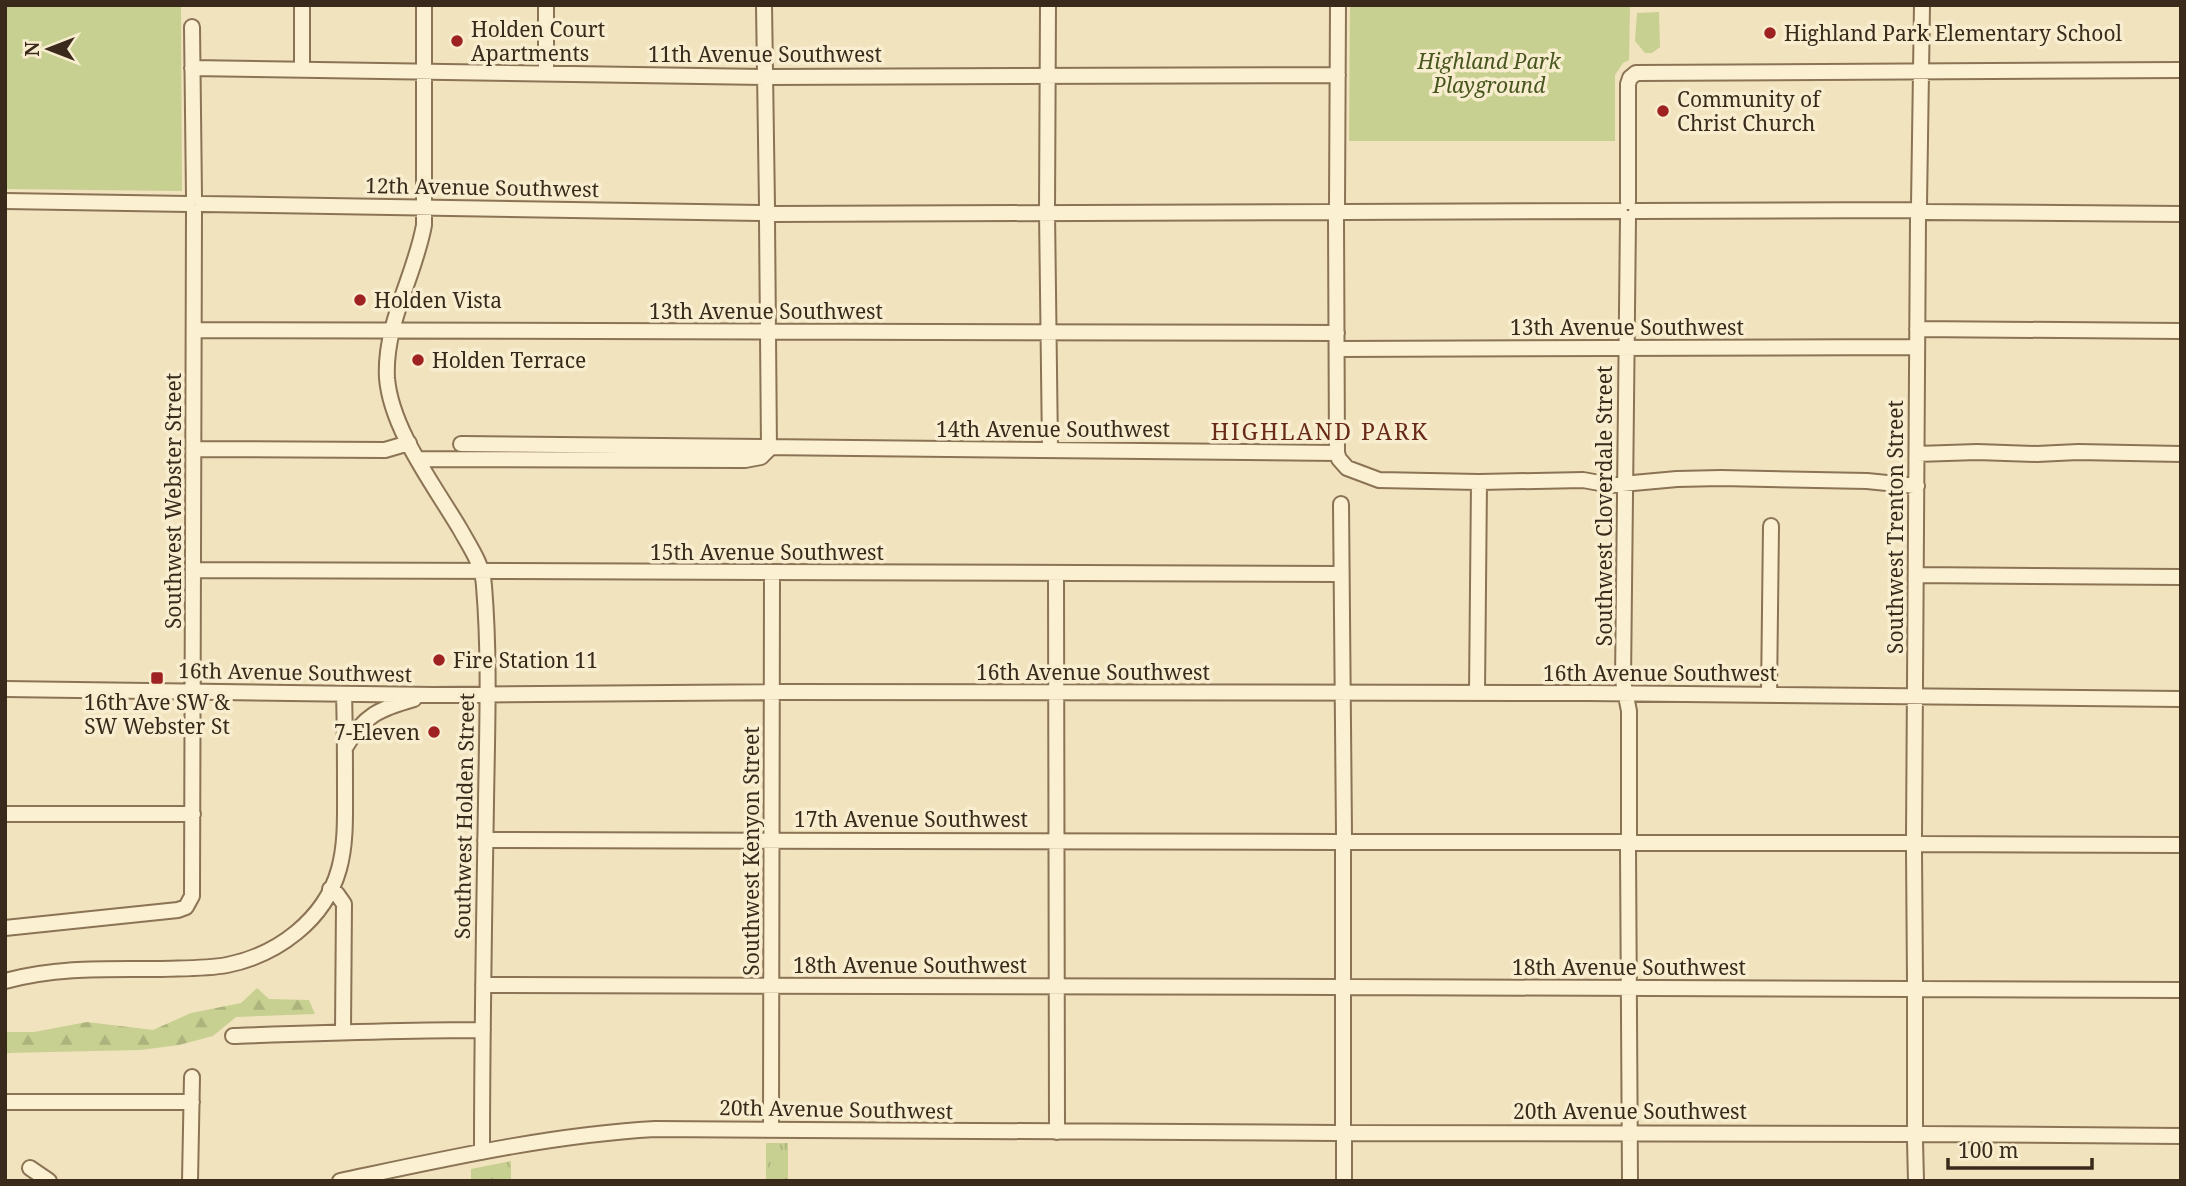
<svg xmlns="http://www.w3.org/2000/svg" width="2186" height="1186" viewBox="0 0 2186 1186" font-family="'Noto Serif',serif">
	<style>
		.grass { fill: url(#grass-tufts) }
		.forest { fill: url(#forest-firs) }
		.green { fill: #c7d091 }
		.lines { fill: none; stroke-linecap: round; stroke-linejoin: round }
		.minor-casing { stroke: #8b7355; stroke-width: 18 }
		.minor { stroke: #fbf0d1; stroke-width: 14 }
		.poi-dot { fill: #9e2221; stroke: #f8edce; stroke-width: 2.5 }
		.labels { text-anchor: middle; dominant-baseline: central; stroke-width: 7; stroke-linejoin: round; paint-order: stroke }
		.poi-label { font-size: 21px; fill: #392a1b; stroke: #f8edce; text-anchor: start }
		.street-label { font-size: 21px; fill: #392a1b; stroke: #f8edce }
		.park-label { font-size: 21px; font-style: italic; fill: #485720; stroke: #f8edce }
		.neighbourhood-label { font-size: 23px; letter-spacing: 2px; fill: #692a17; stroke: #f8edce }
	</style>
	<defs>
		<pattern id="grass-tufts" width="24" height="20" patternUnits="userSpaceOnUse" patternTransform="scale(1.75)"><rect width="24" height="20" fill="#c7d091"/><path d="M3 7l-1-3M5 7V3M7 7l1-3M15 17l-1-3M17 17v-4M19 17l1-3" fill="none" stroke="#acb37c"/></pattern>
		<pattern id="forest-firs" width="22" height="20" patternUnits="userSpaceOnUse" patternTransform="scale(1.75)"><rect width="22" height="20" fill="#c7d091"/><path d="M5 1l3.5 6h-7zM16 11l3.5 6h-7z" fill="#acb37c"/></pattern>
	</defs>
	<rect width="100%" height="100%" fill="#f1e3be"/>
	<!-- grass -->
	<path class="grass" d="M 766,1143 L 788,1143 L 788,1181 L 766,1181 Z
		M 511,1161 L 511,1181 L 471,1181 L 471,1169 Z"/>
	<!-- forest -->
	<path class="forest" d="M 257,988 L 269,999 L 309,1000 L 315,1014 L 236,1017 L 213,1036 L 179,1045 L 141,1050 L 5,1053 L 5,1032 L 34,1032 L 87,1022 L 153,1030 L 191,1013 L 241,1003 Z"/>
	<!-- green -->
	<path class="green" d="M 5,5 L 181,5 L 182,191 L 5,189 Z
		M 1350,5 L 1630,5 L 1629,60 L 1623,63 L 1615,75 L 1615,141 L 1349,141 Z
		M 1659,12 L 1660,47 L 1652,53 L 1645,53 L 1635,41 L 1637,13 Z"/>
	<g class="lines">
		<!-- minor casing -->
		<g class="minor-casing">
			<path id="minor" d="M 424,5 L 424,225 C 415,276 384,324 387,378 C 391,429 434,485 460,529 C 470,547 483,565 484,586 C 490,658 487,731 486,803 C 484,919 482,1035 482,1152
				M 764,5 L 767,207
				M 1048,5 L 1047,212 L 1050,449
				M 192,27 L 194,197
				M 192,68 L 765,77 L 1338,75
				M 302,68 L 302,5
				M 546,73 L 546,5
				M 5,201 L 188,204
				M 1628,202 L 1628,84 L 1630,78 L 1636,73 L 2181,70
				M 202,204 L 761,213
				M 1337,205 L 1338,5
				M 1919,205 L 1922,5
				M 1636,211 L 1913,210
				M 1343,212 L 1620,211
				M 1926,212 L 2181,214
				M 773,214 L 1329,212
				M 1628,218 L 1623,681 L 1629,711 L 1629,836
				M 1336,219 L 1337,453 L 1339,459 L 1347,468 L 1379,480 L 1479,482 L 1583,480 L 1611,485 L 1677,479 L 1721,478 L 1867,481 L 1917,486
				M 767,220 L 769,449
				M 1917,329 L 2181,331
				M 194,330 L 1337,333
				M 1337,349 L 1917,347
				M 461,444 L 1337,453
				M 194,449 L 385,450 L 409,443
				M 1917,454 L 1977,452 L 2037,454 L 2078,452 L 2181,454
				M 419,459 L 745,460 L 761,457 L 769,449
				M 1341,504 L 1344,835
				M 194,570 L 1341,574
				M 1056,573 L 1057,1132
				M 1916,575 L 2181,577
				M 5,689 L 433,695 L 781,692 L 1587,693 L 2181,699
				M 1477,693 L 1479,482
				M 1769,695 L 1771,526
				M 345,748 C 364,715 379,709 414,699
				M 5,814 L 193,814
				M 1914,837 L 1918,218
				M 485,840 L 1337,842
				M 1350,842 L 1622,842
				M 1635,843 L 1908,843
				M 1921,844 L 2181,845
				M 1343,848 L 1343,981
				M 1628,849 L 1630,1181
				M 1914,850 L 1915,982
				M 330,889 L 337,894 L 344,904 L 343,1031
				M 5,928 L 178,910 L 186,907 L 192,896 L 194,212
				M 5,981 C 56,967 106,969 158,969 C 181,968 205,969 227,965 C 277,955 325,920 339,869 C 346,844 345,816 345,790 C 345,758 345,726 344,694
				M 483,985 L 1337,987
				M 1350,987 L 1909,989
				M 1922,989 L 2181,990
				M 1343,994 L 1343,1126
				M 1915,995 L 1915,1128
				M 233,1036 C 317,1033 400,1030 483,1030
				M 5,1102 L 192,1102
				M 771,1129 L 772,573
				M 1350,1133 L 1909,1134
				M 1922,1134 L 2181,1136
				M 1915,1141 L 1916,1181
				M 30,1168 L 49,1181
				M 190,1181 L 192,1077
				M 340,1181 C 444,1159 549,1135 655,1129 L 1337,1133
				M 1344,1181 L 1344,1140"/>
		</g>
		<!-- minor -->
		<use href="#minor" class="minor"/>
	</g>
	<!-- markers -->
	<g class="poi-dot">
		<circle cx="1770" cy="33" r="7"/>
		<circle cx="457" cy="41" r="7"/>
		<circle cx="1663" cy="111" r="7"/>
		<circle cx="360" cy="300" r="7"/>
		<circle cx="418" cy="360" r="7"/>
		<circle cx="439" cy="660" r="7"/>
		<rect x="150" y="671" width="14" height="14" rx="3.5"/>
		<circle cx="434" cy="732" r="7"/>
	</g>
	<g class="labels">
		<!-- poi labels -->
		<g class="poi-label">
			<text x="471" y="29">Holden Court<tspan x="471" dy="24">Apartments</tspan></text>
			<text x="1784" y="33">Highland Park Elementary School</text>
			<text x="1677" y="99">Community of<tspan x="1677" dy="24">Christ Church</tspan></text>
			<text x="374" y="300">Holden Vista</text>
			<text x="432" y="360">Holden Terrace</text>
			<text x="453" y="660">Fire Station 11</text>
			<text x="157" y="702" text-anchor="middle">16th Ave SW &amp;<tspan x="157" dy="24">SW Webster St</tspan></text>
			<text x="420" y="732" text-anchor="end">7-Eleven</text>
		</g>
		<!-- street labels -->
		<g class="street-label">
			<text x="765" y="54">11th Avenue Southwest</text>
			<text transform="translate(482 187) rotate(1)">12th Avenue Southwest</text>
			<text x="766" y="311">13th Avenue Southwest</text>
			<text x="1627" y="327">13th Avenue Southwest</text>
			<text x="1053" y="429">14th Avenue Southwest</text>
			<text transform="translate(173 501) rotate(-90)">Southwest Webster Street</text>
			<text transform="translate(1604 506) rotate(-90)">Southwest Cloverdale Street</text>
			<text transform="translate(1895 527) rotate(-90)">Southwest Trenton Street</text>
			<text x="767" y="552">15th Avenue Southwest</text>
			<text transform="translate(295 672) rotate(1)">16th Avenue Southwest</text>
			<text x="1093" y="672">16th Avenue Southwest</text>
			<text x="1660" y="673">16th Avenue Southwest</text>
			<text transform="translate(464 816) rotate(-89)">Southwest Holden Street</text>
			<text x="911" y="819">17th Avenue Southwest</text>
			<text transform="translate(751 851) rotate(-90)">Southwest Kenyon Street</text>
			<text x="910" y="965">18th Avenue Southwest</text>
			<text x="1629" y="967">18th Avenue Southwest</text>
			<text transform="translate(836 1109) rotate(1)">20th Avenue Southwest</text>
			<text x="1630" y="1111">20th Avenue Southwest</text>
		</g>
		<!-- park labels -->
		<g class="park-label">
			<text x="1489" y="61">Highland Park<tspan x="1489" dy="24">Playground</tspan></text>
		</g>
		<!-- neighbourhood labels -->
		<g class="neighbourhood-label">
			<text x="1320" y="431">HIGHLAND PARK</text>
		</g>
	</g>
	<!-- border -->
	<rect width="2186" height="1186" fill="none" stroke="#392a1b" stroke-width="14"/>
	<!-- north arrow -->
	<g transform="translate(49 49) rotate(270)" stroke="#f8edce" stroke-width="5" paint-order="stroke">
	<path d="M0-5L12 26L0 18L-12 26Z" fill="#392a1b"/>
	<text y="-10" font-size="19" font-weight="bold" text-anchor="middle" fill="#392a1b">N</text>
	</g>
	<!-- scale -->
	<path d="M1948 1158v10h144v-10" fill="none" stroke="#392a1b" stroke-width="3.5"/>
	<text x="1958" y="1158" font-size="21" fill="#392a1b" stroke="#f8edce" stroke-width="5" paint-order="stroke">100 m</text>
</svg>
